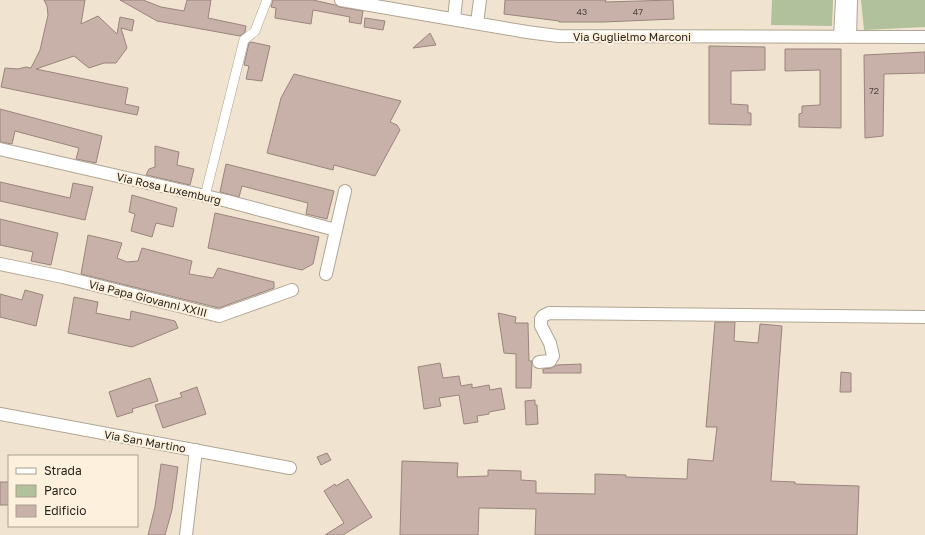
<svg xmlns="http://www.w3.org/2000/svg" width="925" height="535" viewBox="0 0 925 535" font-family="'Golos Text',sans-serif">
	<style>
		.green { fill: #b0c19b }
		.building { fill: #c8b1a9; stroke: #9a847d }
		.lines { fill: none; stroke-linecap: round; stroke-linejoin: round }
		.pedestrian-casing { stroke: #b0a592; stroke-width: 10 }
		.minor-casing { stroke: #b0a592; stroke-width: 14 }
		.pedestrian { stroke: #fff; stroke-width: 9 }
		.minor { stroke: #fff; stroke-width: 12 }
		.labels { text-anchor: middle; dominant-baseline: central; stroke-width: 4; stroke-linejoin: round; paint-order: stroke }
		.number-label { font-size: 9px; fill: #504740 }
		.street-label { font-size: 11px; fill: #28241d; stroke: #fdf1dd }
	</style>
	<rect width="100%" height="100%" fill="#f0e4d0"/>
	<!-- green -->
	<path class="green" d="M 772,0 L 833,0 L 832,26 L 771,25 Z
		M 861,0 L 925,0 L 925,27 L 864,30 Z"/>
	<!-- building -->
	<path class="building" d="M 44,0 L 85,0 L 81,24 L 98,16 L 117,34 L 120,17 L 134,20 L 132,31 L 121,28 L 127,48 L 116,63 L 104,63 L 89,68 L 74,56 L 36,69 L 128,88 L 125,104 L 139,107 L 137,115 L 1,87 L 5,68 L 18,69 L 26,67 L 31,68 L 40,50 L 48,15 L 47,6 Z
		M 120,0 L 143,0 L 161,7 L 184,11 L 187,0 L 211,0 L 208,18 L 246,26 L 245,32 L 240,36 L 157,21 Z
		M 273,0 L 313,0 L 335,5 L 340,7 L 363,11 L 361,24 L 349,22 L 350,17 L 313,10 L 311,24 L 275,18 L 276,8 L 271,7 Z
		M 505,0 L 606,0 L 605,2 L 673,0 L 674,19 L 604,22 L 559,22 L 559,21 L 504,14 Z
		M 365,18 L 385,21 L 383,30 L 364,27 Z
		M 430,33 L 436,45 L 413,48 Z
		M 251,42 L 270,46 L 262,81 L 246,79 L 249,66 L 244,65 L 249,43 Z
		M 709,46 L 765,47 L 765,70 L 731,71 L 731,104 L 748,105 L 748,113 L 751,113 L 751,125 L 709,124 Z
		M 785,49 L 841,49 L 841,128 L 799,127 L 799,114 L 802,113 L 802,106 L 820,105 L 820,70 L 785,71 Z
		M 925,52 L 925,73 L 884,74 L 883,136 L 865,138 L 864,55 Z
		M 294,74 L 401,101 L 390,122 L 397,125 L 400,130 L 375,176 L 334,165 L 333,170 L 267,153 L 281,98 Z
		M 0,109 L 102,136 L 96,163 L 76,159 L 79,148 L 15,131 L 12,144 L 0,142 Z
		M 155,146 L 179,152 L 177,165 L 194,169 L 190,185 L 146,175 L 149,169 L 155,167 Z
		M 226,164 L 334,191 L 327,219 L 306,214 L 308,203 L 242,186 L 239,197 L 220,192 Z
		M 0,182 L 70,198 L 73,183 L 93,187 L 85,220 L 0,201 Z
		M 132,195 L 177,208 L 173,227 L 156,223 L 152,237 L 131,231 L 135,214 L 129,212 Z
		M 215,213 L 319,237 L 313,264 L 302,270 L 208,248 Z
		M 0,219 L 58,233 L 51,265 L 31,261 L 33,252 L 0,245 Z
		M 88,235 L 122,243 L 117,258 L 127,262 L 138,261 L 142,248 L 192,261 L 189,274 L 213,278 L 218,268 L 274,282 L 274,288 L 219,308 L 81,274 Z
		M 25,290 L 43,295 L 36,326 L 0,317 L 0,294 L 22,300 Z
		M 74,297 L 98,302 L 96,313 L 130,320 L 131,311 L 175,321 L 178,328 L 132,347 L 68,333 Z
		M 498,313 L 516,317 L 515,323 L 528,323 L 529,361 L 532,361 L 531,388 L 516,388 L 516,354 L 504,353 Z
		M 715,322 L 735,322 L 734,341 L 758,343 L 760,324 L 782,326 L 771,481 L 795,482 L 795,484 L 859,486 L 857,535 L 535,535 L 536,509 L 479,508 L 478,535 L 400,535 L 402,461 L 458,463 L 457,477 L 488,476 L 488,470 L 521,471 L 521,480 L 536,481 L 536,493 L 595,494 L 595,474 L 626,475 L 626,477 L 687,479 L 688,459 L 713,461 L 717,427 L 706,427 Z
		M 440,363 L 443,378 L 459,376 L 461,386 L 472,384 L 472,388 L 489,385 L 490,390 L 501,388 L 505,409 L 489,412 L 489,414 L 477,416 L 478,422 L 464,424 L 459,395 L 439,398 L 441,406 L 424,409 L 418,367 Z
		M 581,364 L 581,373 L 543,373 L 543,369 L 551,368 L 557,365 Z
		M 841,372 L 851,373 L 851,392 L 840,392 Z
		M 150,378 L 158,401 L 132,409 L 133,412 L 117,417 L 109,392 Z
		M 197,387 L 206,414 L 163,428 L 155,405 L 182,397 L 180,393 Z
		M 535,400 L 535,405 L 537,405 L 538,424 L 526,425 L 525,401 Z
		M 327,453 L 331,460 L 321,465 L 317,457 Z
		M 161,464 L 178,467 L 172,510 L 165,535 L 148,535 L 155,507 Z
		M 348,479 L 372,517 L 343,535 L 325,535 L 344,523 L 324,491 L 335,484 L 336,486 Z
		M 0,482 L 9,482 L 9,505 L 0,505 Z"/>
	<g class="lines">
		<!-- pedestrian casing -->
		<g class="pedestrian-casing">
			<path id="pedestrian" d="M 205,196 L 244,40 L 255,31 L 267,0"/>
		</g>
		<!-- minor casing -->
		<g class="minor-casing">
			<path id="minor" d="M 341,0 L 527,32 L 558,36 L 925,37
				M 454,19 L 456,0
				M 477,23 L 480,0
				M 840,37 L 842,0
				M 850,37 L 851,0
				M 0,149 L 227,201 L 336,230
				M 0,264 L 63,277 L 219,316 L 292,290
				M 326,274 L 345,191
				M 539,362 L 550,361 L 553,356 L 550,343 L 541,326 L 541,319 L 543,316 L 549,313 L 925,317
				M 0,414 L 290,468
				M 186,535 L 196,450"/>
		</g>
		<!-- pedestrian -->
		<use href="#pedestrian" class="pedestrian"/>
		<!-- minor -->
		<use href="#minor" class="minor"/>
	</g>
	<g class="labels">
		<!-- number labels -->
		<g class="number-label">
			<text x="582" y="11">43</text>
			<text x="638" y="11">47</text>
			<text x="874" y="90">72</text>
		</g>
		<!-- street labels -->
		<g class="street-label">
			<text x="632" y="36">Via Guglielmo Marconi</text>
			<text transform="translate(169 188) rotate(13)">Via Rosa Luxemburg</text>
			<text transform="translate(148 298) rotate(14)">Via Papa Giovanni XXIII</text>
			<text transform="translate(145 441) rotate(10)">Via San Martino</text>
		</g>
	</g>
	<!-- legend -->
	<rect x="8" y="455" width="130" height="72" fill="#fdf1dd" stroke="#a89f90"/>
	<rect x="16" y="468" width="20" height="6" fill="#ffffff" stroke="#a89f90"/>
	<text x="44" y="475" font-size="12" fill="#28241d">Strada</text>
	<rect x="16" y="485" width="20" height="12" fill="#b0c19b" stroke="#a89f90"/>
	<text x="44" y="495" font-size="12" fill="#28241d">Parco</text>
	<rect x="16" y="505" width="20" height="12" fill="#c8b1a9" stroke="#a89f90"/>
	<text x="44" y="515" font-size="12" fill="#28241d">Edificio</text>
</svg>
